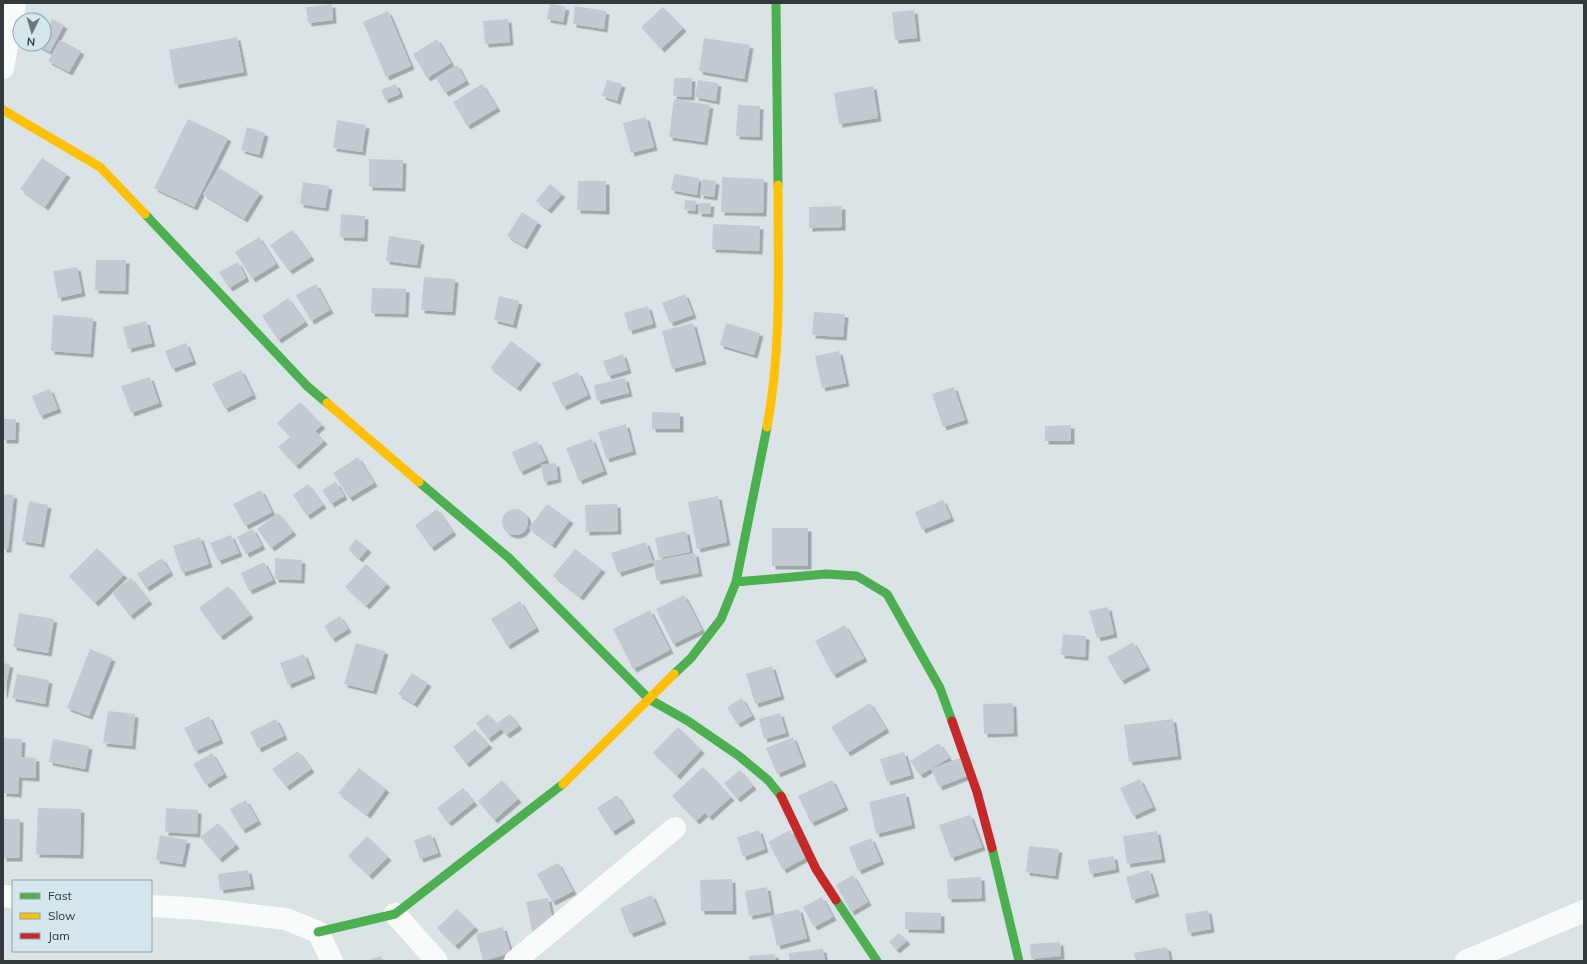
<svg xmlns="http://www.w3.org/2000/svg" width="1587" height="964" viewBox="0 0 1587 964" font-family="Mulish,sans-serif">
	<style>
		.building { fill: #c4cbd0; filter: url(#shadow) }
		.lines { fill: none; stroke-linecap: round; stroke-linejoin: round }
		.street { stroke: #f9fbfb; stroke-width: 22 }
		.fast { stroke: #4caf50; stroke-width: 9 }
		.slow { stroke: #ffc107; stroke-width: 9 }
		.jam { stroke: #c62828; stroke-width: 9 }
	</style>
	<defs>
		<filter id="shadow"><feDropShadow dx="3.5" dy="3.5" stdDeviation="0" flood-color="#0004"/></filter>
	</defs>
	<rect width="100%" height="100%" fill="#dae4e7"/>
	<!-- building -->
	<path class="building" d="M 550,3 L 566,7 L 563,22 L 547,19 Z
		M 332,4 L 333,20 L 308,23 L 306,7 Z
		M 575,6 L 606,11 L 604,29 L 573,24 Z
		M 663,7 L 683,28 L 661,49 L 641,27 Z
		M 914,10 L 917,38 L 895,40 L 892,12 Z
		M 388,11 L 411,66 L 386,77 L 363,22 Z
		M 52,19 L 64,25 L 50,52 L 38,46 L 39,44 L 44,44 L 44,35 Z
		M 508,19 L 510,42 L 485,44 L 483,21 Z
		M 237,37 L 244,72 L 175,85 L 169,50 Z
		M 704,38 L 750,45 L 744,79 L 699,71 Z
		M 437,39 L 451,63 L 427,78 L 413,54 Z
		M 60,40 L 81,51 L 69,72 L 48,61 Z
		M 457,65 L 466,81 L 445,93 L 436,78 Z
		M 674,78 L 692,78 L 691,97 L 673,96 Z
		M 607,80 L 622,84 L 617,101 L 602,96 Z
		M 698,80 L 718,83 L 716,101 L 695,97 Z
		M 396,84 L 400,94 L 385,100 L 381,90 Z
		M 482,84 L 497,108 L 467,126 L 453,102 Z
		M 873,86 L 878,118 L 839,124 L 834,93 Z
		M 674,99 L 710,105 L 704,142 L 669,137 Z
		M 738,105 L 760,106 L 759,137 L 736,136 Z
		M 646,117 L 654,147 L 631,153 L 623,123 Z
		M 188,119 L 228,138 L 194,207 L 154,188 Z
		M 337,120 L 366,125 L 362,152 L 333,148 Z
		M 247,127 L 265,133 L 259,155 L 241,150 Z
		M 42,158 L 67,174 L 45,207 L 20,189 Z
		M 369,159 L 403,160 L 402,188 L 369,187 Z
		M 219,168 L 260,193 L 244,219 L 203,194 Z
		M 674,174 L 699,178 L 697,195 L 671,190 Z
		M 722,177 L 764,179 L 763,213 L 721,212 Z
		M 702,179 L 716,181 L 714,197 L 700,195 Z
		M 578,181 L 606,181 L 606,211 L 577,210 Z
		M 303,182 L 329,186 L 325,208 L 300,204 Z
		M 550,184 L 562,194 L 548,210 L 536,201 Z
		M 685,200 L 696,201 L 695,211 L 684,210 Z
		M 699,203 L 711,203 L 710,214 L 698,213 Z
		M 842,206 L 842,227 L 809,228 L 809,207 Z
		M 522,212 L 538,222 L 524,246 L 507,236 Z
		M 341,214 L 365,216 L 364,238 L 340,237 Z
		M 713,224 L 760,226 L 759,251 L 712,249 Z
		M 292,230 L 311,257 L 289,271 L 270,245 Z
		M 389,236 L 421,241 L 417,265 L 386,261 Z
		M 259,237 L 276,264 L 252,279 L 235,252 Z
		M 96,260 L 126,260 L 125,291 L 95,290 Z
		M 238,262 L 246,278 L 229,288 L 219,272 Z
		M 77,267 L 82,293 L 58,298 L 53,271 Z
		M 424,277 L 455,279 L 452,312 L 421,310 Z
		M 316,284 L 330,310 L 311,321 L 296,295 Z
		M 372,288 L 406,289 L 405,314 L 371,313 Z
		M 685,294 L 693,315 L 670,323 L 662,303 Z
		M 499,296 L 519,301 L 513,325 L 494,320 Z
		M 288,298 L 305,322 L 278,340 L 262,316 Z
		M 648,306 L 653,324 L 629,331 L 624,313 Z
		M 814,312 L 845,314 L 843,337 L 812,335 Z
		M 53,315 L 93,318 L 90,354 L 51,351 Z
		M 146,321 L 152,343 L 128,349 L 123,327 Z
		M 693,323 L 703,361 L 672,369 L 662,331 Z
		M 726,323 L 760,333 L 754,355 L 720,345 Z
		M 511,341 L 538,361 L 517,388 L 490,368 Z
		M 186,343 L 193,361 L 172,369 L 165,351 Z
		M 839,351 L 846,383 L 822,388 L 815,356 Z
		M 623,354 L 628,370 L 608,376 L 603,361 Z
		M 241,370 L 253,395 L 225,409 L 212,384 Z
		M 578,372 L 588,395 L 563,407 L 552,383 Z
		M 150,377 L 159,403 L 131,413 L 121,386 Z
		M 625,378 L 629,393 L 597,401 L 594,385 Z
		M 954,387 L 965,420 L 943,427 L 932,394 Z
		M 50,389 L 58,409 L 40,416 L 32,396 Z
		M 300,402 L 322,425 L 315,431 L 324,441 L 296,466 L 278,447 L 290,437 L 277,423 Z
		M 652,412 L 680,413 L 680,429 L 652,429 Z
		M 3,419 L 16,419 L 15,440 L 3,440 Z
		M 626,424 L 633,451 L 606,459 L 598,432 Z
		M 1071,425 L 1071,441 L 1045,441 L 1045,426 Z
		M 592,439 L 604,471 L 579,481 L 566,448 Z
		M 537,441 L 546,460 L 520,472 L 512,452 Z
		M 358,457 L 374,483 L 349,498 L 333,473 Z
		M 556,463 L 558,479 L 544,482 L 541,465 Z
		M 336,482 L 344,496 L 331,504 L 322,490 Z
		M 308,484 L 323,505 L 307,516 L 293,495 Z
		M 261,490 L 272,512 L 245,526 L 233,504 Z
		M 3,494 L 14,495 L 8,549 L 3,549 Z
		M 718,496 L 727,542 L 697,549 L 688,502 Z
		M 943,500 L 951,518 L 922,530 L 915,512 Z
		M 29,501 L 48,505 L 41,544 L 22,541 Z
		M 547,504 L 570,520 L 552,545 L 529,528 Z
		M 617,504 L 618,531 L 586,532 L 585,505 Z
		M 437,509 L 453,532 L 431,548 L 415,525 Z
		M502 522a13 13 0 1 1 26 0a13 13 0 1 1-26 0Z
		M 278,513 L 293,532 L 271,548 L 257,529 Z
		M 772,528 L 808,528 L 808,566 L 772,566 Z
		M 253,529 L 262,546 L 246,554 L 237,537 Z
		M 686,531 L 690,552 L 659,558 L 655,538 Z
		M 231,535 L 239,553 L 218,561 L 210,543 Z
		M 200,537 L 209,564 L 182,573 L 173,546 Z
		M 356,539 L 368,549 L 359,559 L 348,549 Z
		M 646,542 L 653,562 L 618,573 L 611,553 Z
		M 97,548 L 124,575 L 95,603 L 69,576 Z
		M 575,549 L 602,569 L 580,597 L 553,576 Z
		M 695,553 L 699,573 L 657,581 L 653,561 Z
		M 162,558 L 170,572 L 146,588 L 137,574 Z
		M 275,558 L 302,560 L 301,580 L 275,579 Z
		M 264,562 L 273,580 L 249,591 L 241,573 Z
		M 366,564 L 387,584 L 366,606 L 345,587 Z
		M 131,578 L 149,601 L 130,616 L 112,593 Z
		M 228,586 L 250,615 L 220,637 L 199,608 Z
		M 684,595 L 702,630 L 673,644 L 656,609 Z
		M 520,601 L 536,628 L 507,646 L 491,619 Z
		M 1108,607 L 1114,634 L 1097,638 L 1089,611 Z
		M 650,610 L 670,650 L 633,669 L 613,629 Z
		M 19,613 L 54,619 L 48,653 L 13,647 Z
		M 340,616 L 348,629 L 332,639 L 324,626 Z
		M 845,625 L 864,658 L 833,675 L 815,641 Z
		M 1063,634 L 1086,636 L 1085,657 L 1061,655 Z
		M 1133,642 L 1147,667 L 1121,681 L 1107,657 Z
		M 356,643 L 385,651 L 373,691 L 344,684 Z
		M 90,649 L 112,658 L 89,716 L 67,708 Z
		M 304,654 L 312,675 L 288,685 L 280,663 Z
		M 3,663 L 10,664 L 4,695 L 3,694 Z
		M 772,666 L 781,696 L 755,704 L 746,674 Z
		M 412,673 L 428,683 L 414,704 L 398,694 Z
		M 17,674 L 49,680 L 45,704 L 12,698 Z
		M 742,698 L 752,716 L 737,724 L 727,707 Z
		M 870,703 L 886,729 L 847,753 L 831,727 Z
		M 1013,703 L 1014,733 L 984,734 L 983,704 Z
		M 108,711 L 135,714 L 132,746 L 103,743 Z
		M 780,713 L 786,733 L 764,739 L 759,719 Z
		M 488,714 L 501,729 L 488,739 L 476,723 Z
		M 510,714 L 519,726 L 506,735 L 497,723 Z
		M 209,716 L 220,740 L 195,751 L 184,728 Z
		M 276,719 L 284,736 L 258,749 L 250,732 Z
		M 1173,719 L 1178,756 L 1129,762 L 1124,725 Z
		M 678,727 L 701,750 L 677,776 L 653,753 Z
		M 475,729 L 489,745 L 466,764 L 453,747 Z
		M 793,737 L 803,763 L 777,774 L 766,748 Z
		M 3,738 L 22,739 L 21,757 L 36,758 L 36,778 L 19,777 L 18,794 L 3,793 Z
		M 53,739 L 89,746 L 85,769 L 49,762 Z
		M 939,743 L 949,758 L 920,775 L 910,761 Z
		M 298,751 L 311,769 L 286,787 L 272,769 Z
		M 904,752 L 911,775 L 887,782 L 880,759 Z
		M 212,753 L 224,774 L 206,785 L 193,764 Z
		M 960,758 L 967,776 L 939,787 L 931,769 Z
		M 703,767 L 731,797 L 709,817 L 705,813 L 696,821 L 672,796 Z
		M 359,768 L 386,789 L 367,815 L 338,793 Z
		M 740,770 L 753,786 L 737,799 L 724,783 Z
		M 1140,779 L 1153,807 L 1133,816 L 1120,788 Z
		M 502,780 L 518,799 L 494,820 L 478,801 Z
		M 832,780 L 845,807 L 811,823 L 798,796 Z
		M 463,788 L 474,802 L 448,823 L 437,808 Z
		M 905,793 L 912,825 L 876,834 L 869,802 Z
		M 617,795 L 632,819 L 612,832 L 597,808 Z
		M 246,800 L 258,821 L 242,830 L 230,809 Z
		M 38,808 L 81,809 L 80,855 L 36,854 Z
		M 166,808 L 198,810 L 197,834 L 165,832 Z
		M 970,815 L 982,847 L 951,858 L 939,825 Z
		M 3,819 L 20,819 L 19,858 L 3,858 Z
		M 218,823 L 236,845 L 219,859 L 200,837 Z
		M 759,830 L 765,849 L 743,857 L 737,837 Z
		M 790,830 L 805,858 L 783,870 L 768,842 Z
		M 1157,831 L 1162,859 L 1127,864 L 1123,836 Z
		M 431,834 L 438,853 L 420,859 L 414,840 Z
		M 160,835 L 187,840 L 182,864 L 156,860 Z
		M 367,836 L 388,857 L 369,876 L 348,856 Z
		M 871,838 L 881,861 L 858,871 L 849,847 Z
		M 1029,846 L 1059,849 L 1055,876 L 1026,872 Z
		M 1114,856 L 1116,869 L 1090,874 L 1088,860 Z
		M 558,863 L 573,891 L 552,902 L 537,874 Z
		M 248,870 L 251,886 L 220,890 L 218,874 Z
		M 1149,870 L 1156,893 L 1132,900 L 1126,877 Z
		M 853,875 L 868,902 L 851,912 L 836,885 Z
		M 981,877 L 982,898 L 948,899 L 947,879 Z
		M 732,879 L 733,911 L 701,911 L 700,880 Z
		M 767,887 L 771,912 L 749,916 L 745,891 Z
		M 652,895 L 663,921 L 630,934 L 620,908 Z
		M 822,897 L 833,917 L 814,927 L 803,907 Z
		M 548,898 L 554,927 L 532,931 L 526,902 Z
		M 457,909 L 475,927 L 455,946 L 437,928 Z
		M 799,909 L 807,938 L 777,946 L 770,916 Z
		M 1208,910 L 1211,929 L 1188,933 L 1185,914 Z
		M 905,912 L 941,913 L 941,930 L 905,929 Z
		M 503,927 L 511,953 L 483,961 L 476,934 Z
		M 899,933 L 907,941 L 896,950 L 889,942 Z
		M 1060,942 L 1061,956 L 1031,959 L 1030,944 Z
		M 1167,947 L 1170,961 L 1136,961 L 1134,953 Z
		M 823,949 L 825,961 L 790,961 L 789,953 Z
		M 775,954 L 776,961 L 749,961 L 749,956 Z
		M 381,956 L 383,961 L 366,961 Z"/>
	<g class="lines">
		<!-- street -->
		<path class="street" d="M 3,68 L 15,3
			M 3,896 L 13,897
			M 151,906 L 201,909 L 286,919 L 318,932 L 332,961
			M 395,914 L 437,961
			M 515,961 L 675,828
			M 1466,961 L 1584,911"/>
		<!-- fast -->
		<path class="fast" d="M 776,3 L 778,185
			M 145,214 L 307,386 L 327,403
			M 419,482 L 509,558 L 649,699 L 688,721 L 739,756 L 768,780 L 781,796
			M 736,582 L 826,574 L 857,576 L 887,594 L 940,688 L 952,721
			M 674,674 L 691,658 L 721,619 L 736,582 L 767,427
			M 992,848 L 1019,961
			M 836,900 L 877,961
			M 318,932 L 395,914 L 563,784"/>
		<!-- slow -->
		<path class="slow" d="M 3,110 L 100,167 L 145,214
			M 327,403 L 419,482
			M 767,427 C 782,347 778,266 778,185
			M 563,784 L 674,674"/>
		<!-- jam -->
		<path class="jam" d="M 952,721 L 977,792 L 992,848
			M 781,796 L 816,869 L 836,900"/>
	</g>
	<!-- border -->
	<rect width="1587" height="964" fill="none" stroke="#333a3d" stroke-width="8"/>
	<!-- legend -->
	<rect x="12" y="880" width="140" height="72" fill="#d4e7ed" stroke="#94a2a7"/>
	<rect x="20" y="893" width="20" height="6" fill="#4caf50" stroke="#94a2a7"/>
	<text x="48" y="900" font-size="12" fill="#333a3d">Fast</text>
	<rect x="20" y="913" width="20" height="6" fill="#ffc107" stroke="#94a2a7"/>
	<text x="48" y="920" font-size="12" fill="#333a3d">Slow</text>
	<rect x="20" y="933" width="20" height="6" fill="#c62828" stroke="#94a2a7"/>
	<text x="48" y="940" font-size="12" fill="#333a3d">Jam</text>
	<!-- north arrow -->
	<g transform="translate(32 32) rotate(185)"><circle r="19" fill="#d4e7ed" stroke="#94a2a7"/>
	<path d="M0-3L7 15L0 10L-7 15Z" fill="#6d7678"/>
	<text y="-6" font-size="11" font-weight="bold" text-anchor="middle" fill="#333a3d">N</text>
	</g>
</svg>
